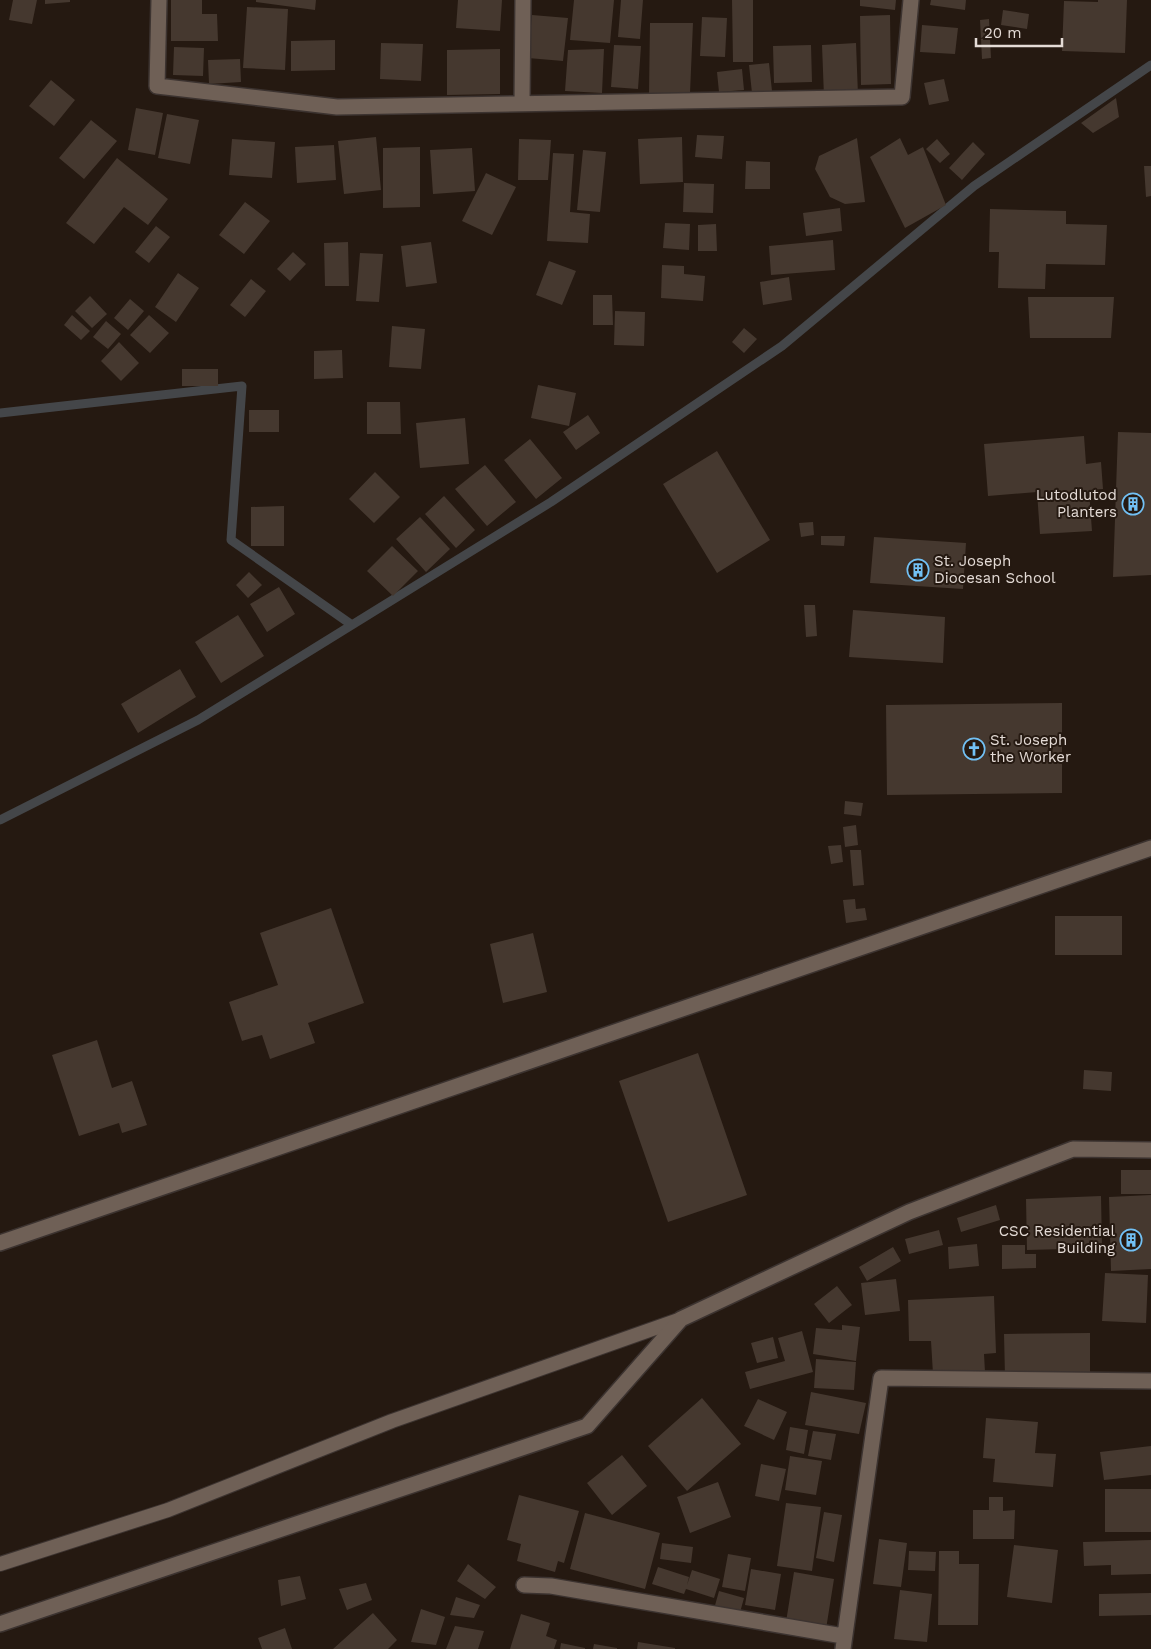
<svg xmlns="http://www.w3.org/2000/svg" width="1151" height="1649" viewBox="0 0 1151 1649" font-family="'Work Sans',sans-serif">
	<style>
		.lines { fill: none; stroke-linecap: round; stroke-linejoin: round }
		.stream { stroke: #444649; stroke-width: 9 }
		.building { fill: #45382f }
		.lane-casing { stroke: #3c3330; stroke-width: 16 }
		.street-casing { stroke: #3c3330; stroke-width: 18 }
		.lane { stroke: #6f6056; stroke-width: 14 }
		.street { stroke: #6f6056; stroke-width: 15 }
		.labels { text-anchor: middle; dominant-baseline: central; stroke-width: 4; stroke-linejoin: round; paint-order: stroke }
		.poi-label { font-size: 15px; fill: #e4dbd6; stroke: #251911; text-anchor: end }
	</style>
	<rect width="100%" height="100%" fill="#251911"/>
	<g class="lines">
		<!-- stream -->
		<path class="stream" d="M 0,413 L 242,386 L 231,540 L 352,625
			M 0,820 L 198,720 L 551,502 L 782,346 L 974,186 L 1151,65"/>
	</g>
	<!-- building -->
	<path class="building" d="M 13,0 L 37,0 L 32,24 L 9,20 Z
		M 45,0 L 70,0 L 70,2 L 45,4 Z
		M 171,0 L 202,0 L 202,14 L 217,14 L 218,41 L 171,41 Z
		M 256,0 L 316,0 L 315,10 L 256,2 Z
		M 458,0 L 502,0 L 500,31 L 456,28 Z
		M 574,0 L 614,0 L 610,43 L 570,40 Z
		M 621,0 L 643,0 L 640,39 L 618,37 Z
		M 732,0 L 753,0 L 753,62 L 733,62 Z
		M 860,0 L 896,0 L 895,10 L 860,6 Z
		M 931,0 L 966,0 L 965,10 L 930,5 Z
		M 1098,0 L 1127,0 L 1125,53 L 1062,51 L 1064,1 L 1098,2 Z
		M 247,7 L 288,9 L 285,70 L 243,68 Z
		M 1003,10 L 1029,14 L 1027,29 L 1001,25 Z
		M 532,15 L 568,18 L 563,61 L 528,58 Z
		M 890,15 L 891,84 L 861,85 L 860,16 Z
		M 702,17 L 727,18 L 725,57 L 700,56 Z
		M 989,19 L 991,58 L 982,59 L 980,20 Z
		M 650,23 L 693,23 L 690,93 L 649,94 Z
		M 922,25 L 958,28 L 955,54 L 920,52 Z
		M 335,40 L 335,70 L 291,71 L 291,41 Z
		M 381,43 L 423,44 L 421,81 L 380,79 Z
		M 856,43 L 858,95 L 824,97 L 822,45 Z
		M 614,45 L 641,46 L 638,89 L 611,87 Z
		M 811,45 L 812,82 L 774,83 L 773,46 Z
		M 174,47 L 204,48 L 203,76 L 173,75 Z
		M 500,49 L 500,94 L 447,95 L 447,50 Z
		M 604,49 L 602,93 L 565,91 L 568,50 Z
		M 240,59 L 241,82 L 209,84 L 208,60 Z
		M 769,63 L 772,91 L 752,93 L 749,65 Z
		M 742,69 L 744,90 L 719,92 L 717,72 Z
		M 944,79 L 949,101 L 929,105 L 924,83 Z
		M 51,80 L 75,100 L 54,126 L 29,106 Z
		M 1116,98 L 1119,117 L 1093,133 L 1081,123 Z
		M 136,108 L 163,113 L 155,155 L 128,150 Z
		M 167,114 L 199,120 L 190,164 L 158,158 Z
		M 91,120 L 117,141 L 84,179 L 59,158 Z
		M 697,135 L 724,136 L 722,159 L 695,157 Z
		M 376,137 L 381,190 L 344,194 L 338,141 Z
		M 682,137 L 683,182 L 640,184 L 638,139 Z
		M 857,138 L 865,202 L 845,204 L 830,197 L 815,169 L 819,156 Z
		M 900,138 L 908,155 L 923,147 L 946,205 L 905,228 L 870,157 Z
		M 232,139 L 275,142 L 272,178 L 229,175 Z
		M 519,139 L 551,140 L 548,180 L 518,180 Z
		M 937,139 L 950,154 L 940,163 L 926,149 Z
		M 973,142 L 985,154 L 962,180 L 949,168 Z
		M 334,145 L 336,180 L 297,183 L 295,147 Z
		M 420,147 L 420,207 L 383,208 L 383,148 Z
		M 472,148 L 475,191 L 433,194 L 430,150 Z
		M 583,150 L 606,152 L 600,212 L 577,210 Z
		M 553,153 L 574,154 L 570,212 L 590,214 L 588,243 L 547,241 Z
		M 117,158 L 168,199 L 148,225 L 124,207 L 94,244 L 66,223 Z
		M 746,161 L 770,162 L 770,189 L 745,189 Z
		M 1144,166 L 1151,166 L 1151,196 L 1146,197 Z
		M 486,173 L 516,187 L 492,235 L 462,221 Z
		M 684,183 L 714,184 L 713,213 L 683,212 Z
		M 245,202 L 270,221 L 244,254 L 219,235 Z
		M 840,208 L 842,231 L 806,236 L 803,213 Z
		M 990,209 L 1066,211 L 1066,224 L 1107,225 L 1105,265 L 1046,264 L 1045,289 L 998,288 L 999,252 L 989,252 Z
		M 665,223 L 690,224 L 689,250 L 663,248 Z
		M 716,224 L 717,251 L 698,251 L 698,225 Z
		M 156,226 L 170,237 L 149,263 L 135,252 Z
		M 833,240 L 835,270 L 771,275 L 769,246 Z
		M 348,242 L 349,286 L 325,286 L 324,243 Z
		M 431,242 L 437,283 L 406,287 L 401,246 Z
		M 293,252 L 306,264 L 290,281 L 277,269 Z
		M 360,253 L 383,254 L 379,302 L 356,301 Z
		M 549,261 L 576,271 L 562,305 L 536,295 Z
		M 662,265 L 684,266 L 684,274 L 705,276 L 703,301 L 661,298 Z
		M 178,273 L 199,288 L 176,322 L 155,307 Z
		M 789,277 L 792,300 L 763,305 L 760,282 Z
		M 251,279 L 266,291 L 245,317 L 230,305 Z
		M 593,295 L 612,295 L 613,325 L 593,325 Z
		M 90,296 L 107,314 L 92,328 L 75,311 Z
		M 1028,297 L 1114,297 L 1111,338 L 1030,338 Z
		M 130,299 L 144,311 L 128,330 L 114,318 Z
		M 615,311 L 645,312 L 644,346 L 614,345 Z
		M 72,315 L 90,331 L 81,340 L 64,325 Z
		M 149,315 L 169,333 L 150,353 L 130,335 Z
		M 106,321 L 121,334 L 108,349 L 93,337 Z
		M 392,326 L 425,329 L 421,369 L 389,367 Z
		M 744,328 L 757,339 L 744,353 L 732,342 Z
		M 119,342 L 139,363 L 121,381 L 101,361 Z
		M 342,350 L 343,378 L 314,379 L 314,351 Z
		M 182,369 L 218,369 L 218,386 L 182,386 Z
		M 538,385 L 576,393 L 569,426 L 531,418 Z
		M 367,402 L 400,402 L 401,434 L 367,434 Z
		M 249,410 L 279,410 L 279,432 L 249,432 Z
		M 588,415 L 600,433 L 576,450 L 563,432 Z
		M 465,418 L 469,464 L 420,468 L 416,423 Z
		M 1118,432 L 1151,433 L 1151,575 L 1113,577 Z
		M 1084,436 L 1086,464 L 1101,462 L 1103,489 L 1089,490 L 1092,531 L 1040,534 L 1037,492 L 988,496 L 984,444 Z
		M 530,439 L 562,478 L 536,499 L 504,460 Z
		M 717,451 L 770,540 L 717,573 L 663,484 Z
		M 485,465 L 516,502 L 487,526 L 455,489 Z
		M 375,472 L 400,497 L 374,523 L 349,499 Z
		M 444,496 L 475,530 L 456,548 L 425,514 Z
		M 284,506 L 284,546 L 251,546 L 251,507 Z
		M 420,517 L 450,549 L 426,572 L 396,539 Z
		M 813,522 L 814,535 L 801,537 L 799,523 Z
		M 821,536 L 845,536 L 844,546 L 821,545 Z
		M 874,537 L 966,543 L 963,589 L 870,583 Z
		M 392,546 L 418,571 L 393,596 L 367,571 Z
		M 249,572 L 262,585 L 248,598 L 236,585 Z
		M 279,587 L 295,614 L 267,632 L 250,604 Z
		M 804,605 L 815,605 L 817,636 L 806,637 Z
		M 853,610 L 945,617 L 943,663 L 849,657 Z
		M 238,615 L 264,656 L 221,683 L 195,642 Z
		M 180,669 L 196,697 L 138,733 L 121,704 Z
		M 1062,703 L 1062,793 L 887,795 L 886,705 Z
		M 845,801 L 863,803 L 861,816 L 844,814 Z
		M 856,825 L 858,845 L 845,847 L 843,827 Z
		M 841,845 L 843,862 L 831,864 L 828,846 Z
		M 850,850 L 861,850 L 864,885 L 853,886 Z
		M 855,899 L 856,909 L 865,908 L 867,920 L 846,923 L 843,900 Z
		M 331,908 L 364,1003 L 308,1023 L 315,1043 L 270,1059 L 262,1035 L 242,1041 L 229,1002 L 278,985 L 260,933 Z
		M 1055,916 L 1122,916 L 1122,955 L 1055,955 Z
		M 533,933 L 547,992 L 503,1003 L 490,944 Z
		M 97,1040 L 112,1088 L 132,1081 L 147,1125 L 122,1133 L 119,1123 L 79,1136 L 52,1055 Z
		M 698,1053 L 747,1195 L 668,1222 L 619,1081 Z
		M 1084,1070 L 1112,1072 L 1111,1091 L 1083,1089 Z
		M 1121,1170 L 1151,1170 L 1151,1194 L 1121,1194 Z
		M 1151,1195 L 1151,1269 L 1111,1271 L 1109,1197 Z
		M 1101,1196 L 1102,1248 L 1027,1250 L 1026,1199 Z
		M 996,1205 L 1000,1220 L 961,1232 L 957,1218 Z
		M 939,1230 L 943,1245 L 909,1254 L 905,1239 Z
		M 977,1244 L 979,1266 L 949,1269 L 948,1247 Z
		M 1002,1245 L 1025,1245 L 1025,1254 L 1036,1254 L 1036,1268 L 1002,1269 Z
		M 893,1247 L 901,1261 L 867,1281 L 859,1267 Z
		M 1105,1273 L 1148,1275 L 1146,1323 L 1102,1321 Z
		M 896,1279 L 900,1311 L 865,1315 L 861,1283 Z
		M 837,1286 L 852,1305 L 829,1323 L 814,1304 Z
		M 994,1296 L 996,1353 L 984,1354 L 985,1372 L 933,1374 L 931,1341 L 909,1341 L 908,1300 Z
		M 842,1325 L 860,1327 L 856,1361 L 813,1354 L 816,1328 L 842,1330 Z
		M 802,1331 L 813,1372 L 750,1389 L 745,1372 L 785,1361 L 778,1338 Z
		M 1090,1333 L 1090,1376 L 1005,1377 L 1004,1334 Z
		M 773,1337 L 778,1358 L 757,1363 L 751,1343 Z
		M 816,1359 L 856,1362 L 854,1390 L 814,1388 Z
		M 811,1392 L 866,1403 L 859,1434 L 805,1425 Z
		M 702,1398 L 741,1444 L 687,1491 L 648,1446 Z
		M 758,1399 L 787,1412 L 774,1440 L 744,1426 Z
		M 986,1418 L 1038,1422 L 1035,1453 L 1056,1454 L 1053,1487 L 993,1482 L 995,1459 L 983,1458 Z
		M 790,1427 L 808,1430 L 804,1454 L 786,1450 Z
		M 813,1431 L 836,1434 L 831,1460 L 808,1456 Z
		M 1151,1446 L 1151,1475 L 1104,1480 L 1100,1452 Z
		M 622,1455 L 647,1486 L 612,1515 L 587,1483 Z
		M 790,1456 L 822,1461 L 816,1495 L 785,1490 Z
		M 761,1464 L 786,1469 L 779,1501 L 755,1496 Z
		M 718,1482 L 731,1517 L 690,1533 L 677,1497 Z
		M 1105,1489 L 1151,1489 L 1151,1532 L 1105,1532 Z
		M 519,1495 L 579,1511 L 564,1563 L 558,1561 L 555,1572 L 517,1561 L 521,1544 L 507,1540 Z
		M 989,1497 L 1003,1497 L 1003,1511 L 1015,1510 L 1014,1539 L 973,1539 L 973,1510 L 989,1510 Z
		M 786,1503 L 821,1507 L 812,1571 L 777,1566 Z
		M 824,1512 L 842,1515 L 834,1562 L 816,1558 Z
		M 585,1513 L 660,1533 L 645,1589 L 570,1569 Z
		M 879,1539 L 907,1543 L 901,1587 L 873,1584 Z
		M 1151,1540 L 1151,1574 L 1111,1575 L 1111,1565 L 1084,1566 L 1083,1542 Z
		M 662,1543 L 693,1547 L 691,1563 L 660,1559 Z
		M 1014,1545 L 1058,1550 L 1052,1603 L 1007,1597 Z
		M 909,1551 L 936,1552 L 935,1571 L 908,1570 Z
		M 939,1551 L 959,1551 L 959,1564 L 979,1564 L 978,1625 L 938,1625 Z
		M 728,1554 L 751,1558 L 745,1591 L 722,1587 Z
		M 468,1564 L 496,1587 L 485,1599 L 457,1581 Z
		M 658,1567 L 689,1577 L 687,1585 L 692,1570 L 720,1579 L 714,1598 L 686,1589 L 684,1594 L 652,1584 Z
		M 751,1569 L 781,1574 L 775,1610 L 745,1605 Z
		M 794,1572 L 834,1579 L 826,1629 L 786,1622 Z
		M 300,1576 L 306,1599 L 281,1606 L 278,1580 Z
		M 366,1583 L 372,1600 L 347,1610 L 339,1589 Z
		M 900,1590 L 932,1594 L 927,1642 L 894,1639 Z
		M 719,1591 L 744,1598 L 739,1616 L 714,1609 Z
		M 1151,1593 L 1151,1615 L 1099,1616 L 1099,1594 Z
		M 456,1597 L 480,1605 L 474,1618 L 450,1615 Z
		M 421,1609 L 445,1617 L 436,1645 L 411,1642 Z
		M 373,1613 L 397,1640 L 388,1649 L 333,1649 Z
		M 521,1614 L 550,1623 L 546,1636 L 557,1640 L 554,1649 L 510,1649 Z
		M 455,1626 L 484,1631 L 478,1649 L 446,1649 Z
		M 285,1628 L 292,1649 L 262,1649 L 258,1638 Z
		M 638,1642 L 675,1648 L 675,1649 L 637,1649 Z
		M 561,1643 L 585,1648 L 585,1649 L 560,1649 Z
		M 594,1644 L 617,1648 L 617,1649 L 593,1649 Z"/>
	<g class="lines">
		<!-- lane casing -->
		<g class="lane-casing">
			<path id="lane" d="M 0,1564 L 168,1510 L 392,1421 L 681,1319"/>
		</g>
		<!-- street casing -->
		<g class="street-casing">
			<path id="street" d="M 159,0 L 157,86 L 337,107 L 902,97 L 911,0
				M 522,102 L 523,0
				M 0,1243 L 1151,848
				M 524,1585 L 551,1586 L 843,1636
				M 0,1624 L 587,1426 L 681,1319 L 909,1212 L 1073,1149 L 1151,1150
				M 843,1649 L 881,1378 L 1151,1381"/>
		</g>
		<!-- lane -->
		<use href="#lane" class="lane"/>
		<!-- street -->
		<use href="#street" class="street"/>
	</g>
	<!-- icons -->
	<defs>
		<g id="building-ring" transform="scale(1.125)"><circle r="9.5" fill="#251911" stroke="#72c1f5" stroke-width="1.5"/><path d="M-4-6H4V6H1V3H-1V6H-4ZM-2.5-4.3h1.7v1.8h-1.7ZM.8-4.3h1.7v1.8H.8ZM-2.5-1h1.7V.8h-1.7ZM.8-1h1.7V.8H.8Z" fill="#72c1f5"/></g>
		<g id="church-ring" transform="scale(1.125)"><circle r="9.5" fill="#251911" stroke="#72c1f5" stroke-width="1.5"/><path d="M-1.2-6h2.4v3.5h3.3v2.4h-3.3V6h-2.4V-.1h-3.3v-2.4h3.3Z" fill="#72c1f5"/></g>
	</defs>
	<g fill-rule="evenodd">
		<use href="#building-ring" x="1133" y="504"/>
		<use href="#building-ring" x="918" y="570"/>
		<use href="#church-ring" x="974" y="749"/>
		<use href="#building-ring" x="1131" y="1240"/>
	</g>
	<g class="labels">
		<!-- poi labels -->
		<g class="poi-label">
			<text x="1117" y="495">Lutodlutod<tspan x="1117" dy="17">Planters</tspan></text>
			<text x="934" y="561" text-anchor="start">St. Joseph<tspan x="934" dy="17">Diocesan School</tspan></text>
			<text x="990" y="740" text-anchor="start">St. Joseph<tspan x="990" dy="17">the Worker</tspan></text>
			<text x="1115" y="1231">CSC Residential<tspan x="1115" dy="17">Building</tspan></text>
		</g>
	</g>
	<!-- scale -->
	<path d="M976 38v8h86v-8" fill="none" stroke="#e4dbd6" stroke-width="2.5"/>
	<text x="984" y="38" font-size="15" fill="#e4dbd6" stroke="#251911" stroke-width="4" paint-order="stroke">20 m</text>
</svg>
